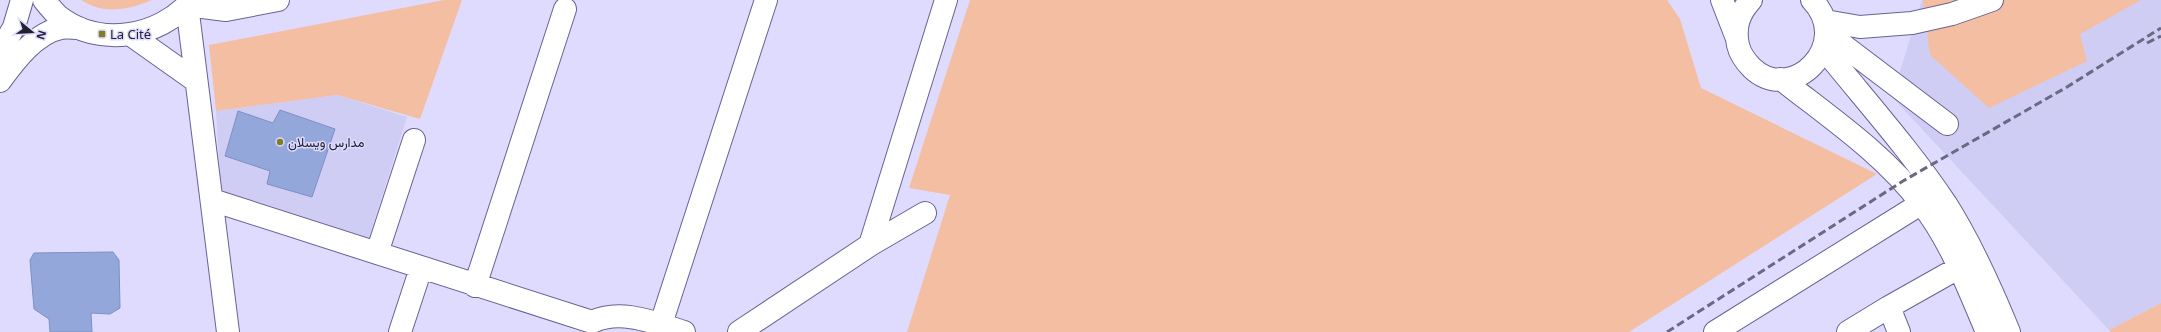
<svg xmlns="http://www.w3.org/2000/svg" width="2161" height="332" viewBox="0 0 2161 332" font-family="'Noto Sans',Vazirmatn,sans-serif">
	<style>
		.built { fill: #d0cdf4 }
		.green { fill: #f4bea2 }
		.building { fill: #94a7db; stroke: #7d90c2 }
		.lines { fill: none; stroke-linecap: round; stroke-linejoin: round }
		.minor-casing { stroke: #686294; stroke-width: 24 }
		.major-casing { stroke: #686294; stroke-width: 24 }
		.minor { stroke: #fff; stroke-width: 22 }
		.major { stroke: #fff; stroke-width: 22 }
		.rail { stroke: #6a6882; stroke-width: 3; stroke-dasharray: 8 4; stroke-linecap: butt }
		.poi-dot { fill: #7f7e26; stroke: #dedbfe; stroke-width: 1.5 }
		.labels { text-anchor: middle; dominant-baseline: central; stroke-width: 3; stroke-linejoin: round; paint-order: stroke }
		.poi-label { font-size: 13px; fill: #222035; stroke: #dedbfe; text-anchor: start }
	</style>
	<rect width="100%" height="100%" fill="#dedbfe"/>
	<!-- built -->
	<path class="built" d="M 1922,0 L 2161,0 L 2161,303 L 2109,330 L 1892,97 Z
		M 337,95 L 407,117 L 369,238 L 221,192 L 216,111 Z"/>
	<!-- green -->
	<path class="green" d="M 81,0 L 152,0 C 128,10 104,15 81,0 Z
		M 444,0 L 462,0 L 420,119 L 337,95 L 216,111 L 209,45 Z
		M 970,0 L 1667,0 L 1680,19 L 1701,88 L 1877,174 L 1629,332 L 907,332 L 950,195 L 909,188 Z
		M 1923,0 L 2141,0 L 2080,34 L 2087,61 L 1989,108 L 1930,55 Z
		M 2161,303 L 2161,332 L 2111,332 L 2109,330 Z"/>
	<!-- building -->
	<path class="building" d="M 280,110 L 335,129 L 312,197 L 267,184 L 270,171 L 225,156 L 238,111 L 273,123 Z
		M 113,252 L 119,260 L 120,308 L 110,314 L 91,313 L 92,332 L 50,332 L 49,319 L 34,309 L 30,260 L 34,253 Z"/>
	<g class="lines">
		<!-- minor casing -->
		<g class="minor-casing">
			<path id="minor" d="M 1722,0 L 1736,36
				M 1751,0 C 1739,13 1734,27 1738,45 C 1740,54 1745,61 1752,68 C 1792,106 1854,44 1812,0
				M 1825,21 L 1860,27 L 1912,23 L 1952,14 L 1992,0
				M 1827,33 L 1947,124
				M 131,35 L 196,81
				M 1824,49 C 1865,100 1910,150 1946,204 C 1972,245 1991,288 2009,332
				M 1781,79 C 1829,117 1883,153 1921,203 C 1951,241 1968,288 1987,332
				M 212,200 L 592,322 C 621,308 655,323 684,332
				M 870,245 L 946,0
				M 377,253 L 414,140
				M 475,286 L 565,9
				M 661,324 L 766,0
				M 228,332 L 187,5 L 226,10 L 278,0
				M 400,332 L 421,268
				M 739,332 L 870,245 L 925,213
				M 1715,332 L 1922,203
				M 1848,332 L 1889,307
				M 1899,332 L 1889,307 L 1960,267"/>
		</g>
		<!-- major casing -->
		<g class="major-casing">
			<path id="major" d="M 44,0 C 48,5 53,11 58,16 C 99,48 159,38 192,0
				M 0,52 L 14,27 L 22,0
				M 0,81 C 14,62 35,33 61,28 C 66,27 73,28 79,28"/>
		</g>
		<!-- minor -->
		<use href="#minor" class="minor"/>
		<!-- major -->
		<use href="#major" class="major"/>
		<!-- rail -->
		<path class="rail" d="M 2147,43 L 2161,36
			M 1667,332 L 1903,181 L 2067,87 L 2161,28"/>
	</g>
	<!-- markers -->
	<g class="poi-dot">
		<rect x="98" y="30" width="8" height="8" rx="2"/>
		<circle cx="280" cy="142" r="4"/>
	</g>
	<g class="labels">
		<!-- poi labels -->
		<g class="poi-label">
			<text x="110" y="34">La Cité</text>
			<text x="288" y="142">مدارس ويسلان</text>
		</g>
	</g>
	<!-- north arrow -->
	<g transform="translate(32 32) rotate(108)" stroke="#dedbfe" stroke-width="3" paint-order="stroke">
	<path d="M0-3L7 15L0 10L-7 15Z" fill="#222035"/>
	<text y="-6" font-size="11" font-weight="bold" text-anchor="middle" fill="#222035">N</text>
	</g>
</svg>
